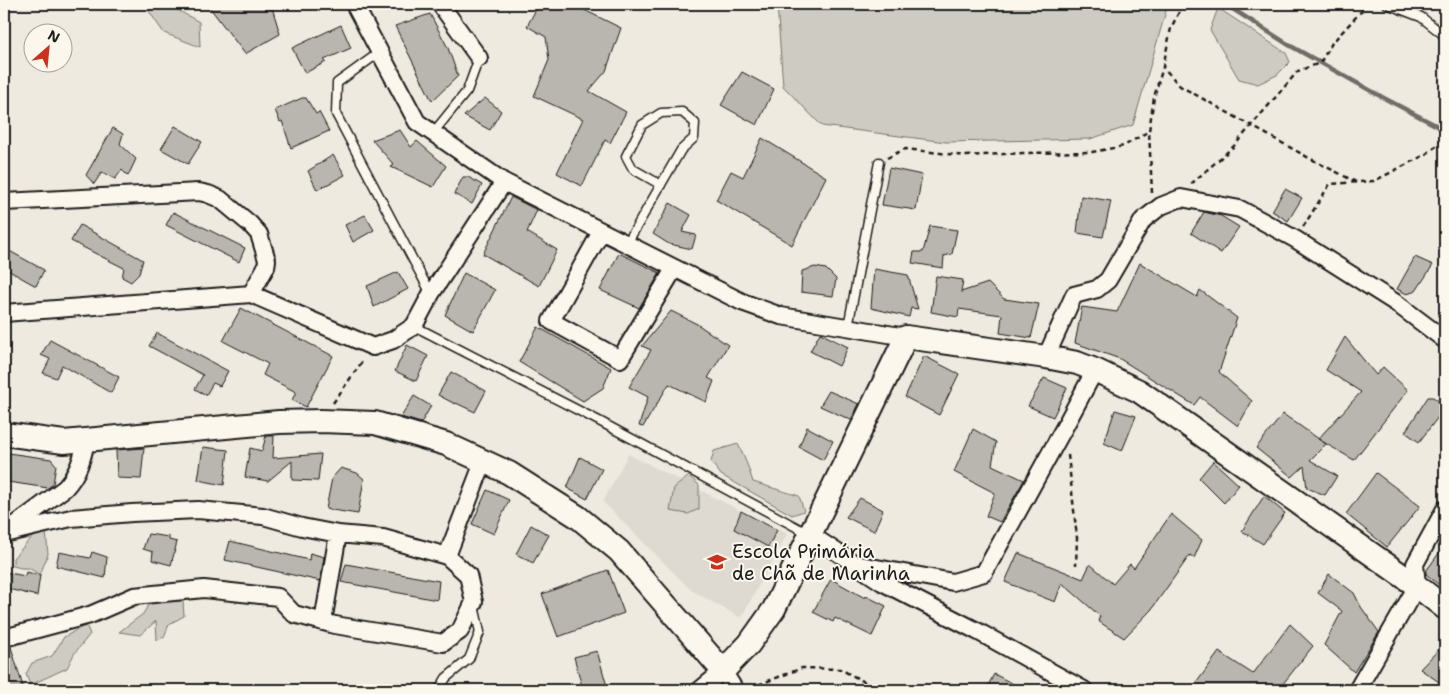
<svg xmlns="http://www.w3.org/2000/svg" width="1449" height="694" viewBox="0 0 1449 694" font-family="'Shantell Sans',sans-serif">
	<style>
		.built { fill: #dedad1 }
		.green { fill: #ceccc2; stroke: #75746f }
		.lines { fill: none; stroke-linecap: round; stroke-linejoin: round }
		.stream { stroke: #6f6d69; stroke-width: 4.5 }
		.building { fill: #b9b6af; stroke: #1c1c1c }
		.lane-casing { stroke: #1c1c1c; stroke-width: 11 }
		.street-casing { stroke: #1c1c1c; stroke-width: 20 }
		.secondary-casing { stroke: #1c1c1c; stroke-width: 26 }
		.path { stroke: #1c1c1c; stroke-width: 2.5; stroke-dasharray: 5 4; stroke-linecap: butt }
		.lane { stroke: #fbf7ec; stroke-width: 8 }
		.street { stroke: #fbf7ec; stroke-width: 16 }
		.secondary { stroke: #fbf7ec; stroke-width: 22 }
		.labels { text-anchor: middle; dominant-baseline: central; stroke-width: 4; stroke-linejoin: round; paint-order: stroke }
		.poi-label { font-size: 19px; fill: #1c1c1c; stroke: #fbf7ec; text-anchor: start }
	</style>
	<rect width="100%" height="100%" fill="#eeeadf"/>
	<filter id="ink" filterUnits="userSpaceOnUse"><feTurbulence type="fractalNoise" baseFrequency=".02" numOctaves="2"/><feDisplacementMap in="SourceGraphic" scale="10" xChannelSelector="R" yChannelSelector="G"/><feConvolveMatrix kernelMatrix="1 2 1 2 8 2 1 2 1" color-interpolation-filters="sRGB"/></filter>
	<g filter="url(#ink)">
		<!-- built -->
		<path class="built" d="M 628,454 L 787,534 L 741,618 L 691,590 L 603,502 Z"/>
		<!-- green -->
		<path class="green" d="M 144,4 L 167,4 L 199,22 L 200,47 L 164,33 Z
			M 777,4 L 1168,4 L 1133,125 L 1090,139 L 946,142 L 822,126 L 783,86 Z
			M 1218,8 L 1286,53 L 1290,62 L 1277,75 L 1258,84 L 1239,79 L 1210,30 Z
			M 738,444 L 747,464 L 753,482 L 799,496 L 804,511 L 792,515 L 721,475 L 711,462 L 714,451 Z
			M 689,476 L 699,485 L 699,509 L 688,514 L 670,511 L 674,488 Z
			M 46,531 L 48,554 L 40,575 L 29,568 L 21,568 L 13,566 L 13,558 L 34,535 Z
			M 183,601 L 184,616 L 169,624 L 164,637 L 157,640 L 156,621 L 140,635 L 119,632 L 143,614 L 150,602 Z
			M 86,625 L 90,634 L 74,654 L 67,668 L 30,685 L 26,674 L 32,663 L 52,656 L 64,637 Z"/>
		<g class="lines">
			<!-- stream -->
			<path class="stream" d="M 1225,4 L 1289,45 L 1382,97 L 1445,130"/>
		</g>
		<!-- building -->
		<path class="building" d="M 207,4 L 271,4 L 280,34 L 245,54 Z
			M 539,4 L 572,4 L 621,28 L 606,71 L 589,91 L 626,112 L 610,143 L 605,140 L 582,186 L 557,173 L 583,119 L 534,96 L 549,60 L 546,37 L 527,26 Z
			M 430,14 L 448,48 L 458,76 L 432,101 L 395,26 Z
			M 341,25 L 351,48 L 324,60 L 326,62 L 305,73 L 292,48 Z
			M 742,72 L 774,89 L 757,125 L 721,105 Z
			M 302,98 L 306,98 L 316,114 L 319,112 L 329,131 L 291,148 L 282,121 L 280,122 L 275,110 Z
			M 485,98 L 501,111 L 490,130 L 464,116 Z
			M 175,126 L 202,142 L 188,164 L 161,149 Z
			M 113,128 L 123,134 L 120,144 L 136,159 L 128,176 L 122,170 L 115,179 L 102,172 L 94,184 L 86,175 Z
			M 400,130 L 411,147 L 417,141 L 446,166 L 433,187 L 391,167 L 394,165 L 372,140 Z
			M 762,138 L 826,177 L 792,245 L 716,200 L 731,171 L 743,177 Z
			M 333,155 L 345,175 L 317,190 L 308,171 Z
			M 889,168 L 922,175 L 916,210 L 882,205 Z
			M 463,177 L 468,177 L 482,185 L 472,204 L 454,194 Z
			M 1285,189 L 1302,198 L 1288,221 L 1272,211 Z
			M 1081,196 L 1111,201 L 1103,237 L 1077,233 Z
			M 511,197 L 537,210 L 527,232 L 557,250 L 539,286 L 483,254 Z
			M 670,203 L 691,215 L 682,232 L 696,235 L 692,249 L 669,244 L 653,234 Z
			M 173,212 L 245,248 L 239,262 L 166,225 Z
			M 1204,212 L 1221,216 L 1239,227 L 1221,253 L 1191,233 Z
			M 365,215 L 374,230 L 353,242 L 345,225 Z
			M 80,225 L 143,260 L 139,274 L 131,282 L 122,277 L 124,268 L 71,241 Z
			M 930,226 L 957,230 L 952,254 L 944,256 L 943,268 L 912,263 L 914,252 L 923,252 Z
			M 4,248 L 44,270 L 36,286 L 4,268 Z
			M 619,253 L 660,273 L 639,308 L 600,290 Z
			M 1415,257 L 1433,265 L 1416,291 L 1407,294 L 1397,289 Z
			M 1140,263 L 1197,297 L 1200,290 L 1237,318 L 1219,372 L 1252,401 L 1238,426 L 1200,397 L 1194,405 L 1120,359 L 1075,343 L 1082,307 L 1117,312 Z
			M 815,267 L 826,269 L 836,279 L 833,296 L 801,292 L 802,271 Z
			M 874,269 L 908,275 L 918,309 L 911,308 L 909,317 L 871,308 Z
			M 398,272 L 408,289 L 374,307 L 367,286 Z
			M 464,273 L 495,290 L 473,331 L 445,315 Z
			M 936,276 L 963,280 L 961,292 L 988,283 L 1004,299 L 1039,304 L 1031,338 L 1000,333 L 1002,315 L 959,309 L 958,317 L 931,312 Z
			M 241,308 L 333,356 L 306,407 L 292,400 L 296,392 L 263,375 L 268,364 L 223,341 Z
			M 671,311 L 697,324 L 728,345 L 708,378 L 714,381 L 706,402 L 669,384 L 643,427 L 639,426 L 648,397 L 629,387 L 651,350 L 642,346 Z
			M 538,327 L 611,368 L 603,388 L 583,401 L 519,362 Z
			M 157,333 L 228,371 L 220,386 L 213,383 L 206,395 L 195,389 L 203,375 L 149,346 Z
			M 820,333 L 848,347 L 839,366 L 810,351 Z
			M 1345,337 L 1376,375 L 1383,367 L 1408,390 L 1354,460 L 1318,439 L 1361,392 L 1326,370 Z
			M 50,340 L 119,377 L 111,393 L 62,365 L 56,378 L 43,373 L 50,359 L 41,355 Z
			M 407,345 L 428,356 L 416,381 L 395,371 Z
			M 924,356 L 959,374 L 939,415 L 905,397 Z
			M 451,372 L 486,391 L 475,412 L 456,403 L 455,404 L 438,395 Z
			M 1044,378 L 1067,388 L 1053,417 L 1028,406 Z
			M 829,391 L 859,404 L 851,420 L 820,406 Z
			M 414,396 L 431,406 L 421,423 L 401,417 Z
			M 1428,397 L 1433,397 L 1445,406 L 1445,408 L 1419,442 L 1405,432 Z
			M 1115,410 L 1136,416 L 1122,451 L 1104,443 Z
			M 1283,414 L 1326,444 L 1310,460 L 1337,476 L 1325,495 L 1307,488 L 1304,466 L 1292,477 L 1256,448 Z
			M 807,427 L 833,441 L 823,460 L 799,447 Z
			M 973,429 L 996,442 L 992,465 L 1024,480 L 1000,522 L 986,516 L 995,493 L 954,472 Z
			M 266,436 L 274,436 L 273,458 L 321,454 L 318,481 L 292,480 L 292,461 L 268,481 L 245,477 L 250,448 L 262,451 Z
			M 203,447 L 228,450 L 224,485 L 198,480 Z
			M 144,448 L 141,479 L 117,478 L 116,450 Z
			M 8,453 L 51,459 L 56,465 L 53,484 L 48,488 L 8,482 Z
			M 580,457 L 602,469 L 587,499 L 567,488 Z
			M 1213,461 L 1239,485 L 1224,503 L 1199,478 Z
			M 341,468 L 357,473 L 364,479 L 358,514 L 326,509 L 332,478 Z
			M 1376,473 L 1420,506 L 1387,547 L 1346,514 Z
			M 487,490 L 509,500 L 494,534 L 472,524 Z
			M 1264,496 L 1285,513 L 1263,544 L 1242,531 Z
			M 860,498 L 883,510 L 874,531 L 846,517 Z
			M 741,511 L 777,530 L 768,547 L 734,529 Z
			M 1171,514 L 1202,540 L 1194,558 L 1190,555 L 1151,610 L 1124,638 L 1098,621 L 1100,616 L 1062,583 L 1055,602 L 1005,582 L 1018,553 L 1083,579 L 1090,564 L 1113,584 L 1130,564 L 1134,568 Z
			M 531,525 L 549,535 L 533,563 L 516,554 Z
			M 148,534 L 169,537 L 169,540 L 177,542 L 171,565 L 152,560 L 153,552 L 143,549 Z
			M 230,541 L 309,560 L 310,553 L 324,557 L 320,581 L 225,560 Z
			M 1445,545 L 1445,590 L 1426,574 L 1426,571 Z
			M 59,552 L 90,558 L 92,552 L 107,557 L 105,578 L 56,566 Z
			M 346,564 L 439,581 L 437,600 L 341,582 Z
			M 608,570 L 624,613 L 558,637 L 542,594 Z
			M 4,572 L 25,576 L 26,572 L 40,575 L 37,596 L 4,588 Z
			M 1329,574 L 1354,593 L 1361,607 L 1379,632 L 1354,672 L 1324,645 L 1342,611 L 1318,593 Z
			M 831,579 L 865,598 L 866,596 L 886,606 L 872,636 L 835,618 L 833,622 L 813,612 Z
			M 1290,624 L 1313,646 L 1278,690 L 1200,690 L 1194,686 L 1219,652 L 1253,674 Z
			M 1445,643 L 1445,686 L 1420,669 Z
			M 11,647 L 24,690 L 4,690 L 4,648 Z
			M 597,651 L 608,690 L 583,690 L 574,657 Z
			M 994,674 L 1025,690 L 986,690 Z"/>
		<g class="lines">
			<!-- lane casing -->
			<g class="lane-casing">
				<path id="lane" d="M 1387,4 L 1421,17 L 1445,36
					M 380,52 L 337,83 L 336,114 L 431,294
					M 433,133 L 467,91 L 479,58
					M 626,245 L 681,150 L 694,138 L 695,123 L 682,112 L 661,113 L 642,125 L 626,156 L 633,169 L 661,185
					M 414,326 L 599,421 L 809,534
					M 848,327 L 879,162
					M 439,690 L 446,678 L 469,659 L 480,632 L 474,606"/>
			</g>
			<!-- street casing -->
			<g class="street-casing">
				<path id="street" d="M 354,4 L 417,122 L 504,182 L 742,302 L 781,316 L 906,337
					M 440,4 L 479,58
					M 4,202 L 199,192 L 208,194 L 220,199 L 250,224 L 259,234 L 267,260 L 266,267 L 251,294
					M 601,232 L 551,321 L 620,359 L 674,269
					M 4,313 L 251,294 L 373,347 L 393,340 L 414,326 L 431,294 L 504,182
					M 1046,357 L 1074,295 L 1097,289 L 1108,280 L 1143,220 L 1161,206 L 1181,198 L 1240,209 L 1295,239 L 1396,303 L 1445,340
					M 10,529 L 65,488 C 78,474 83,458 86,440
					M 4,534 L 71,518 L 132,513 L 198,510 L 263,516 L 302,527 L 338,534 L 383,538 L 447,556 L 468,575 L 474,602 L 460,631 L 443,643 L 335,625 L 294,614 L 278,597 L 204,589 L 134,596 L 90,615 L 4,638
					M 811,535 L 882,582 L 977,631 L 1084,690
					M 447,556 L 484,460
					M 855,564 L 953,582 L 984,573 L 1064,428 L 1095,370
					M 323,622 L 338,534
					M 700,690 L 723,671 L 735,690
					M 1357,690 L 1417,586 L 1415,564 L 1445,509"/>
			</g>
			<!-- secondary casing -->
			<g class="secondary-casing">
				<path id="secondary" d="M 4,434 L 64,442 L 279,422 L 321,421 L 375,423 L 446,444 L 509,473 L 578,517 L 619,551 L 723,671 L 749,644 L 774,609 L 906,337 L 1046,357 L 1077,363 L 1095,370 L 1139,391 L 1417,586 L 1445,608"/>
			</g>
			<!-- path -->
			<path class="path" d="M 1183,4 L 1171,28 L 1163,67 L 1180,86 L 1309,158 L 1356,182
				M 887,158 L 905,149 L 966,156 L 1023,153 L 1092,152 L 1124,146 L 1149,131
				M 1191,184 L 1233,147 L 1298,71 L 1320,63 L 1332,43 L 1368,4
				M 1152,193 L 1149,131 L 1154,97 L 1163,67
				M 1303,227 L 1330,184 L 1374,181 L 1425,155 L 1445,139
				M 333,403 L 364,359
				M 1068,455 L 1077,538 L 1076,565
				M 750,688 L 802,668 L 840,669 L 880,690"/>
			<!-- lane -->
			<use href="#lane" class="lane"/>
			<!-- street -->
			<use href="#street" class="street"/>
			<!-- secondary -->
			<use href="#secondary" class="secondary"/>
		</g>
	</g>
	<!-- icons -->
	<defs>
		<g id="school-bare" transform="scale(1.5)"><path d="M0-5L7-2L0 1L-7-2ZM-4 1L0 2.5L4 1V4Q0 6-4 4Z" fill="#c8321e" stroke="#fbf7ec" stroke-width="2.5" paint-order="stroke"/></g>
	</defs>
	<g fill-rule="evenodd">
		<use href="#school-bare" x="717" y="562"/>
	</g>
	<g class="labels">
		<!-- poi labels -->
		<g class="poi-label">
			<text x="732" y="551">Escola Primária<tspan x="732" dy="22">de Chã de Marinha</tspan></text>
		</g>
	</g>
	<!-- margin -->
	<rect width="1449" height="694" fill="none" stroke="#fbf7ec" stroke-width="20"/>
	<rect x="10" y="10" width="1429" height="674" fill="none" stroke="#1c1c1c" stroke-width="2" filter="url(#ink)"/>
	<!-- north arrow -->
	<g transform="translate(48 48) rotate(27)"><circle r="24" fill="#fbf7ec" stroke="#a29f99"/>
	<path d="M0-4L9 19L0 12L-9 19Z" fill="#c8321e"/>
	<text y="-8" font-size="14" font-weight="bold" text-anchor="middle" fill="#1c1c1c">N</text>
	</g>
</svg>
